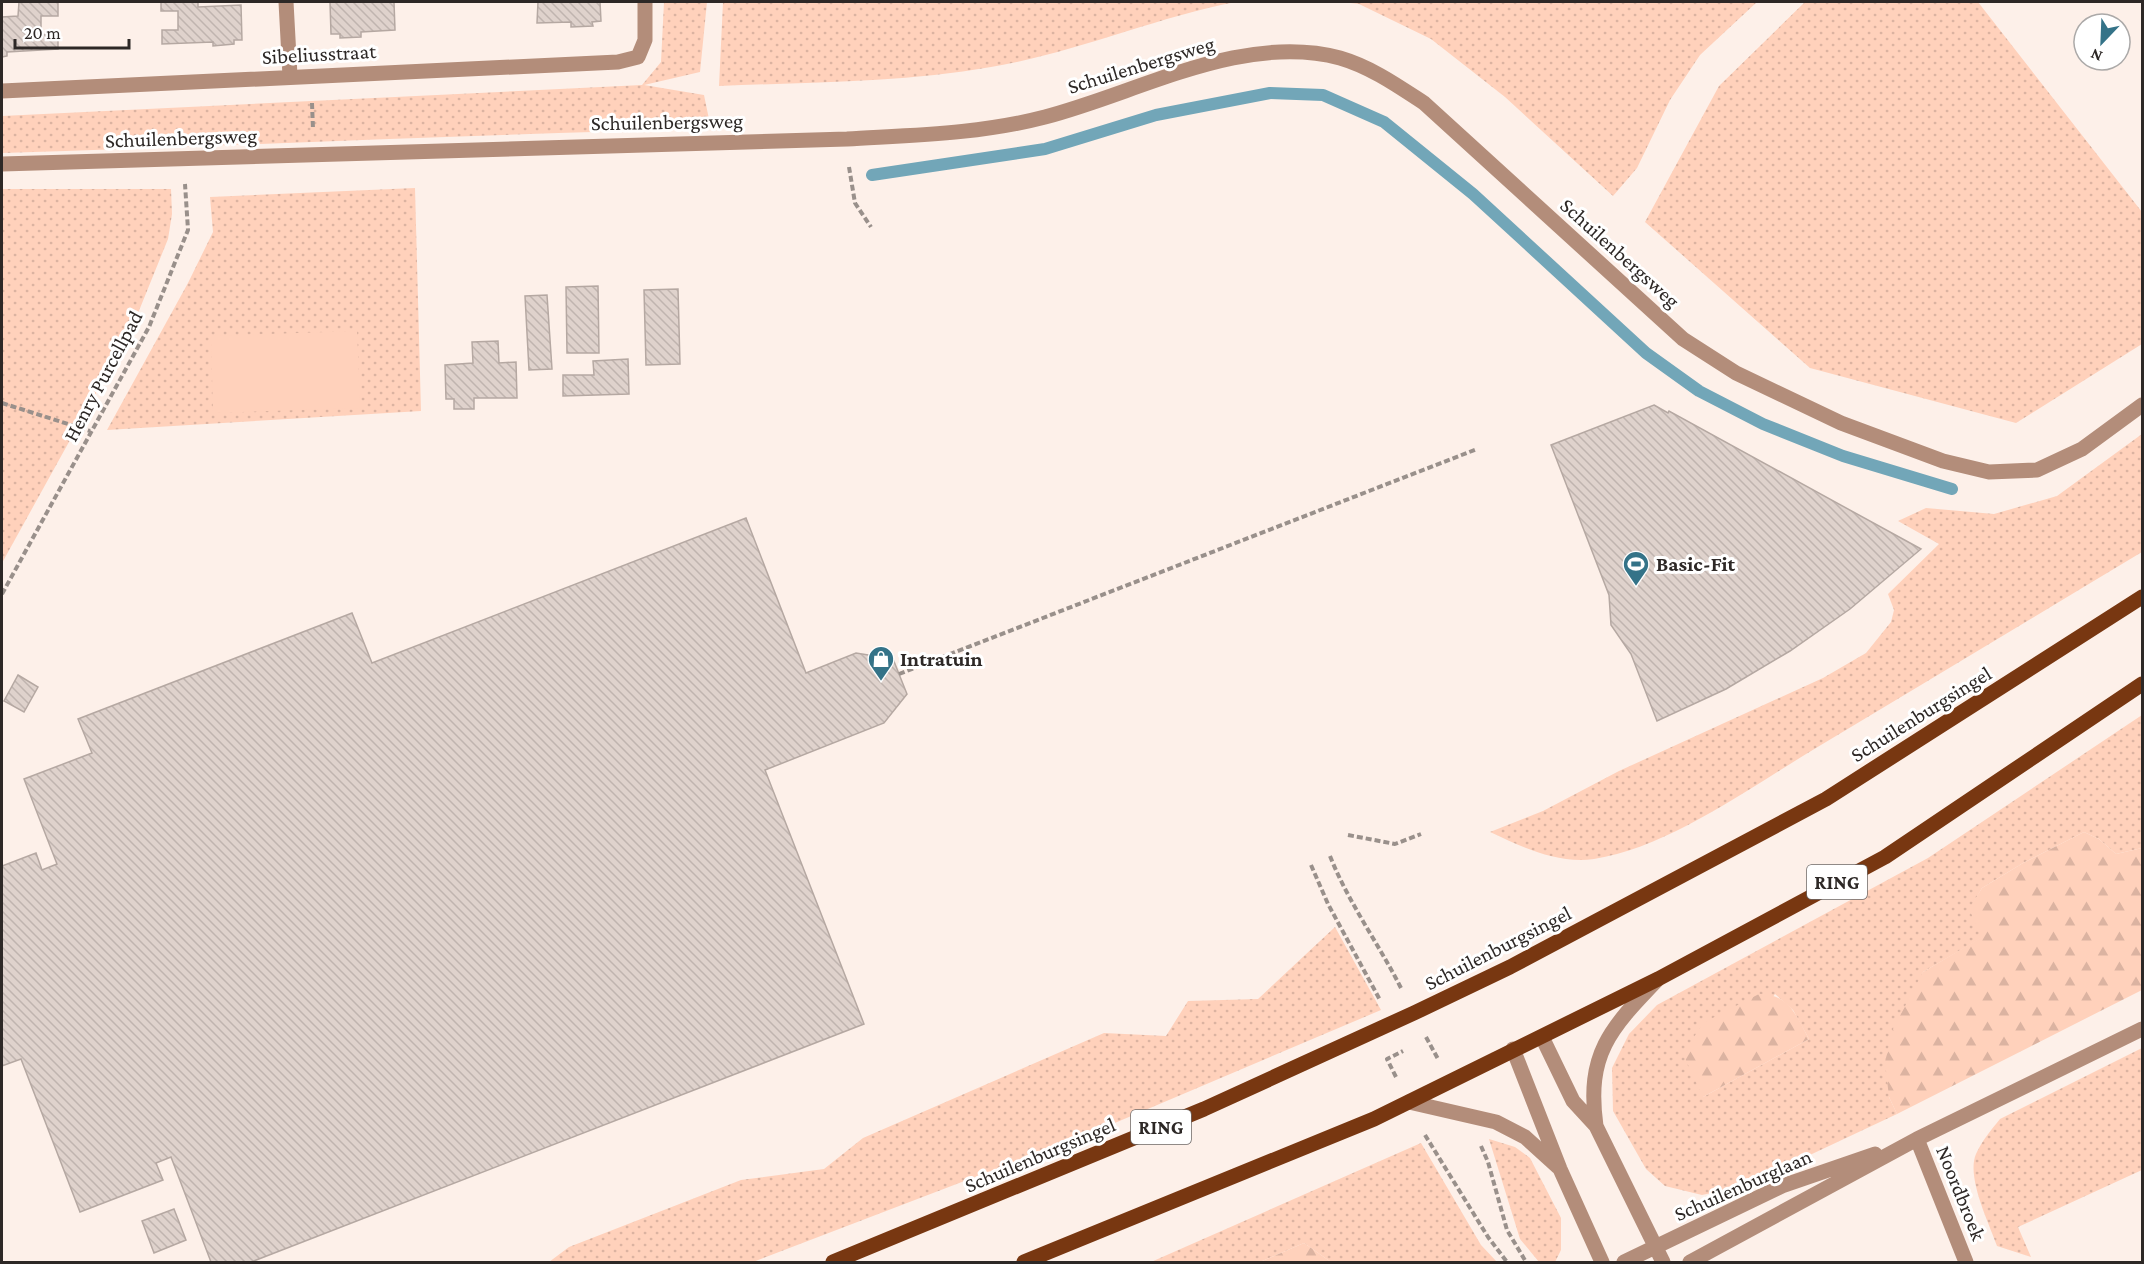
<svg xmlns="http://www.w3.org/2000/svg" width="2144" height="1264" viewBox="0 0 2144 1264" font-family="'Crimson Pro',serif">
	<style>
		.green { fill: url(#green-dots); fill-rule: evenodd }
		.forest { fill: url(#forest-firs) }
		.pitch { fill: #ffd1bb }
		.lines { fill: none; stroke-linecap: round; stroke-linejoin: round }
		.stream { stroke: #72a6b8; stroke-width: 12 }
		.building { fill: url(#building-back-hatch); stroke: #b5a8a2; stroke-width: 1.5 }
		.path { stroke: #99908b; stroke-width: 4; stroke-dasharray: 6 3; stroke-linecap: butt }
		.street { stroke: #b38d7a; stroke-width: 15 }
		.primary { stroke: #783711; stroke-width: 15 }
		.labels { text-anchor: middle; dominant-baseline: central; stroke-width: 6; stroke-linejoin: round; paint-order: stroke }
		.shield { fill: #fff; stroke: #6c6867; stroke-width: 1.5 }
		.shield-label { font-size: 20px; font-weight: bold; fill: #2d2826 }
		.street-label { font-size: 21px; fill: #2d2826; stroke: #fff }
		.poi-label { font-size: 21px; font-weight: bold; fill: #2d2826; stroke: #fff; text-anchor: start }
	</style>
	<defs>
		<pattern id="green-dots" width="8" height="8" patternUnits="userSpaceOnUse" patternTransform="scale(1.5)"><rect width="8" height="8" fill="#ffd1bb"/><path d="M2 2h.1M6 6h.1" fill="none" stroke="#dbb3a1" stroke-width="1.8" stroke-linecap="round"/></pattern>
		<pattern id="forest-firs" width="22" height="20" patternUnits="userSpaceOnUse" patternTransform="scale(1.5)"><rect width="22" height="20" fill="#ffd1bb"/><path d="M5 1l3.5 6h-7zM16 11l3.5 6h-7z" fill="#dbb3a1"/></pattern>
		<pattern id="building-back-hatch" width="6" height="6" patternUnits="userSpaceOnUse" patternTransform="scale(1.5)"><rect width="6" height="6" fill="#dfd2cc"/><path d="M-1 5l2 2M0 0l6 6M5-1l2 2" fill="none" stroke="#c0b4af"/></pattern>
	</defs>
	<rect width="100%" height="100%" fill="#fdf0e9"/>
	<!-- green -->
	<path class="green" d="M 664,2 L 707,2 L 700,72 L 644,85 L 704,95 L 711,129 C 475,134 238,146 2,153 L 2,116 L 642,85 L 661,62 Z
		M 723,2 L 1236,2 C 1153,18 1075,53 991,67 C 902,83 809,82 719,86 Z
		M 1342,2 L 1757,2 L 1700,55 L 1670,100 L 1637,168 L 1613,196 L 1505,97 L 1431,39 L 1359,4 Z
		M 1805,2 L 1978,2 L 2142,212 L 2142,344 L 2016,423 L 1810,368 L 1645,222 L 1719,86 Z
		M 415,188 L 421,411 L 107,430 L 188,283 L 213,232 L 210,197 Z
		M 2,189 L 171,189 L 172,214 L 168,239 L 132,328 L 2,563 Z
		M 2142,434 L 2142,552 C 2034,617 1925,683 1816,748 C 1751,787 1668,848 1594,859 C 1557,864 1522,847 1490,832 L 1543,811 L 1619,771 L 1823,678 L 1866,653 L 1891,622 L 1894,610 L 1888,594 L 1939,544 L 1898,521 L 1926,508 L 1994,514 L 2057,496 Z
		M 2142,715 L 2142,848 L 2116,854 L 2099,839 L 2084,832 L 2023,863 L 1982,888 L 1970,909 L 1983,937 L 1923,972 L 1889,1097 L 1897,1114 L 1744,1186 L 1702,1195 L 1665,1186 L 1646,1169 L 1613,1111 L 1612,1068 L 1629,1034 L 1657,1005 L 1928,858 ZM 1775,994 L 1793,1010 L 1809,1039 L 1703,1097 Z
		M 1335,927 L 1381,1010 L 1103,1128 L 753,1262 L 549,1262 L 569,1247 L 741,1180 L 824,1169 L 863,1138 L 1104,1033 L 1166,1036 L 1188,1001 L 1258,999 Z
		M 2142,1048 L 2142,1170 L 2018,1227 L 2031,1257 L 1997,1246 C 1989,1223 1966,1177 1976,1154 C 1982,1141 1991,1130 2000,1119 Z
		M 1489,1139 L 1515,1147 L 1530,1158 L 1561,1218 L 1561,1250 L 1555,1262 L 1539,1262 L 1520,1239 Z
		M 1421,1143 L 1481,1245 L 1497,1262 L 1331,1262 L 1304,1243 L 1260,1262 L 1151,1262 Z"/>
	<!-- forest -->
	<path class="forest" d="M 2084,832 L 2099,839 L 2116,854 L 2142,848 L 2142,990 L 1897,1114 L 1889,1097 L 1885,1062 L 1893,1029 L 1923,972 L 1982,937 L 1969,909 L 1982,888 L 2023,863 Z
		M 1759,994 C 1789,994 1796,1015 1809,1039 L 1703,1097 L 1683,1054 L 1703,1023 Z
		M 1304,1243 L 1331,1262 L 1260,1262 Z"/>
	<!-- pitch -->
	<path class="pitch" d="M 357,331 L 360,408 L 213,413 L 211,336 Z"/>
	<g class="lines">
		<!-- stream -->
		<path class="stream" d="M 872,175 L 1045,149 L 1156,115 L 1270,93 L 1323,95 L 1384,122 L 1473,194 L 1646,353 L 1699,391 L 1763,424 L 1843,456 L 1952,489"/>
	</g>
	<!-- building -->
	<path class="building" d="M 19,2 L 58,2 L 58,16 L 41,16 L 41,34 L 58,34 L 58,49 L 7,52 L 7,56 L 2,57 L 2,17 L 18,16 Z
		M 161,2 L 198,2 L 198,7 L 241,5 L 242,40 L 234,40 L 234,44 L 213,46 L 213,42 L 162,44 L 162,30 L 178,30 L 178,11 L 161,11 Z
		M 330,2 L 394,2 L 395,30 L 361,32 L 361,37 L 340,38 L 340,34 L 331,34 Z
		M 538,2 L 600,2 L 601,21 L 592,22 L 593,26 L 571,27 L 571,22 L 537,23 Z
		M 598,286 L 599,353 L 567,353 L 566,287 Z
		M 678,289 L 680,364 L 646,365 L 644,290 Z
		M 547,295 L 552,369 L 529,370 L 525,296 Z
		M 498,341 L 499,363 L 516,362 L 517,398 L 474,398 L 474,409 L 454,409 L 454,399 L 446,399 L 445,365 L 473,363 L 472,342 Z
		M 628,359 L 629,394 L 563,396 L 563,375 L 594,375 L 593,361 Z
		M 1654,405 L 1668,413 L 1669,411 L 1921,549 L 1850,609 L 1790,651 L 1726,689 L 1657,721 L 1631,654 L 1611,625 L 1609,595 L 1551,445 Z
		M 746,518 L 806,673 L 856,653 L 893,659 L 907,694 L 884,723 L 765,770 L 864,1024 L 251,1262 L 211,1262 L 171,1157 L 156,1163 L 163,1180 L 80,1212 L 21,1059 L 2,1066 L 2,866 L 36,853 L 42,870 L 57,864 L 24,779 L 92,753 L 78,719 L 352,613 L 372,663 Z
		M 18,675 L 38,687 L 24,712 L 4,701 Z
		M 174,1209 L 186,1240 L 154,1253 L 142,1221 Z"/>
	<g class="lines">
		<!-- path -->
		<path class="path" d="M 312,103 L 313,129
			M 849,167 L 855,203 L 871,227
			M 2,403 L 90,431
			M 2,594 L 149,327 L 188,230 L 185,184
			M 899,674 L 1477,449
			M 1348,835 L 1395,844 L 1421,834
			M 1330,856 C 1349,904 1379,944 1402,990
			M 1311,865 L 1328,904 L 1380,1000
			M 1426,1037 L 1438,1059
			M 1396,1077 L 1387,1059 L 1403,1051
			M 1425,1135 L 1488,1237 L 1507,1262
			M 1481,1146 L 1488,1162 L 1507,1230 L 1526,1262"/>
		<!-- street -->
		<path class="street" d="M 286,2 L 290,76
			M 2,91 L 618,62 L 638,57 L 645,40 L 645,2
			M 2,164 L 847,139 C 913,135 980,134 1045,117 C 1138,93 1243,32 1340,58 C 1371,67 1398,86 1424,103 L 1683,339 L 1736,373 L 1841,423 L 1943,461 L 1989,472 L 2037,470 L 2082,449 L 2142,405
			M 1542,1037 L 1573,1101 L 1596,1126 L 1663,1262
			M 1513,1049 L 1560,1169 L 1602,1262
			M 1409,1102 L 1496,1122 L 1525,1137 L 1558,1167
			M 1596,1126 C 1586,1054 1610,1029 1657,980
			M 1917,1139 L 1966,1262
			M 1624,1262 L 1782,1186 L 1875,1154
			M 1690,1262 L 1917,1139 L 2142,1029"/>
		<!-- primary -->
		<path class="primary" d="M 833,1262 L 1204,1109 L 1414,1013 L 1510,967 L 1826,799 L 2142,597
			M 1024,1262 L 1374,1119 L 1658,979 L 1885,857 L 2142,684"/>
	</g>
	<!-- icons -->
	<defs>
		<g id="stadium-pin" transform="scale(1.35)"><path d="M0 17L-7.5 6A9.5 9.5 0 1 1 7.5 6Z" fill="#347388" stroke="#fff"/><path d="M0-5a6.5 5 0 1 0 0 10a6.5 5 0 1 0 0-10ZM-3.5-1.8h7v3.6h-7Z" fill="#fff"/></g>
		<g id="shop-pin" transform="scale(1.35)"><path d="M0 17L-7.5 6A9.5 9.5 0 1 1 7.5 6Z" fill="#347388" stroke="#fff"/><path d="M-5-2.5h2.3a2.7 3.5 0 0 1 5.4 0H5L5.5 6h-11ZM-1.5-2.5h3a1.5 2.3 0 0 0-3 0Z" fill="#fff"/></g>
	</defs>
	<g fill-rule="evenodd">
		<use href="#stadium-pin" x="1636" y="564"/>
		<use href="#shop-pin" x="881" y="659"/>
	</g>
	<g class="labels">
		<!-- shield labels -->
		<g class="shield">
			<rect x="1807" y="865" width="60" height="34" rx="4.5"/>
			<rect x="1131" y="1110" width="60" height="34" rx="4.5"/>
		</g>
		<g class="shield-label">
			<text x="1837" y="882">RING</text>
			<text x="1161" y="1127">RING</text>
		</g>
		<!-- street labels -->
		<g class="street-label">
			<text transform="translate(319 54) rotate(-3)">Sibeliusstraat</text>
			<text transform="translate(1141 65) rotate(-17)">Schuilenbergsweg</text>
			<text transform="translate(667 122) rotate(-1)">Schuilenbergsweg</text>
			<text transform="translate(181 138) rotate(-2)">Schuilenbergsweg</text>
			<text transform="translate(1620 253) rotate(42)">Schuilenbergsweg</text>
			<text transform="translate(103 376) rotate(-62)">Henry Purcellpad</text>
			<text transform="translate(1921 714) rotate(-32)">Schuilenburgsingel</text>
			<text transform="translate(1498 948) rotate(-27)">Schuilenburgsingel</text>
			<text transform="translate(1040 1155) rotate(-23)">Schuilenburgsingel</text>
			<text transform="translate(1743 1185) rotate(-24)">Schuilenburglaan</text>
			<text transform="translate(1961 1193) rotate(68)">Noordbroek</text>
		</g>
		<!-- poi labels -->
		<g class="poi-label">
			<text x="1656" y="564">Basic-Fit</text>
			<text x="900" y="659">Intratuin</text>
		</g>
	</g>
	<!-- border -->
	<rect width="2144" height="1264" fill="none" stroke="#2d2826" stroke-width="6"/>
	<!-- north arrow -->
	<g transform="translate(2102 42) rotate(203)"><circle r="28" fill="#ffffff" stroke="#aba9a8" stroke-width="1.5"/>
	<path d="M0-4.5L10 22L0 15L-10 22Z" fill="#347388"/>
	<text y="-9" font-size="16" font-weight="bold" text-anchor="middle" fill="#2d2826">N</text>
	</g>
	<!-- scale -->
	<path d="M15 39v9h114v-9" fill="none" stroke="#2d2826" stroke-width="3"/>
	<text x="24" y="39" font-size="18" fill="#2d2826" stroke="#ffffff" stroke-width="4.5" paint-order="stroke">20 m</text>
</svg>
